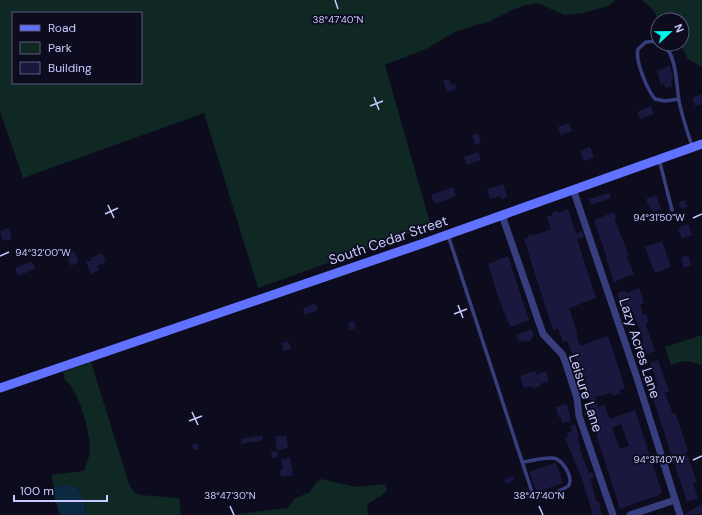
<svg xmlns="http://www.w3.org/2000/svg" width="702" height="515" viewBox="0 0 702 515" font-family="'DM Sans',sans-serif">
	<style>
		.green { fill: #0f2824; fill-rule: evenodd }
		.water { fill: #0c2942 }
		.building { fill: #1b183f; fill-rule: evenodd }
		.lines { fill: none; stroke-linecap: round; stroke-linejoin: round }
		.service { stroke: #373e7d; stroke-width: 3.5 }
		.minor { stroke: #373e7d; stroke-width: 7 }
		.secondary { stroke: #6072ff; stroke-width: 9 }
		.ticks { fill: none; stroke: #c9caff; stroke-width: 1.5 }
		.labels { text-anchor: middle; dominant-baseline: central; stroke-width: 3.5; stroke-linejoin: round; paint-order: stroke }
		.street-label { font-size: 14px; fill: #c9caff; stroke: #0d0c1e }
		.ticks-label { font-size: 10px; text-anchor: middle; fill: #c9caff; stroke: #0d0c1e; stroke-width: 3.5; stroke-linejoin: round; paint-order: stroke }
	</style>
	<rect width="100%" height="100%" fill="#0d0c1e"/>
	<!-- green -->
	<path class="green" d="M 0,0 L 616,0 L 608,6 L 583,13 L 564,15 L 538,3 L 526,5 L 510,11 L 489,22 L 476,25 L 455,32 L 426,49 L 385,65 L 431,226 L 258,288 L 204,113 L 23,178 L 0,111 ZM 13,13 L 141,13 L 141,83 L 13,83 Z
		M 642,0 L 702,0 L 702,67 L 688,59 L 680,44 L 682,44 L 682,20 L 658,20 L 654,11 Z
		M 702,335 L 702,366 C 690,360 684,360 671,365 L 665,347 Z
		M 91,362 L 129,484 L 134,492 L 140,495 L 179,498 L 181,515 L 86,515 L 86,506 L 79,490 L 62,486 L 54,487 L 51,475 L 84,471 C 86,464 90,456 90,450 C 91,434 78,388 65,380 L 63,372 Z
		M 321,479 L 357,487 L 385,484 L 387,490 C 381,499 374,497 367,506 L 368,515 L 229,515 L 288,508 L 294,499 L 310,492 L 315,484 Z"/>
	<!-- water -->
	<path class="water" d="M 70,485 C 82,488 86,504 86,515 L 60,515 L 53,493 L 54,487 Z"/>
	<!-- building -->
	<path class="building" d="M 670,66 L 673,79 L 673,80 L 671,81 L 673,86 L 666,88 L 664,84 L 661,85 L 657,71 Z
		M 449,79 L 451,85 L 455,84 L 457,88 L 447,92 L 443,81 Z
		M 702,94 L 702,104 L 695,106 L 692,98 Z
		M 651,106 L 654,114 L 640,119 L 637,112 Z
		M 569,123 L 572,131 L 561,135 L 558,127 Z
		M 478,133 L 481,143 L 475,145 L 472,135 Z
		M 590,147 L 594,158 L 584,161 L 580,151 Z
		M 478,152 L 481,160 L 467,165 L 464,157 Z
		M 503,184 L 507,197 L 502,199 L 500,196 L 490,199 L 487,189 Z
		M 453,187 L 456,196 L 435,204 L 431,195 Z
		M 609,193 L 611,198 L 591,205 L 589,199 Z
		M 656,195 L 661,209 L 653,212 L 652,208 L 650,209 L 646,199 Z
		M 685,200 L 688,207 L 681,209 L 679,202 Z
		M 568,209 L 576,234 L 582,231 L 584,237 L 577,239 L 596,298 L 569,308 L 578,335 L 576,335 L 580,346 L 608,336 L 625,388 L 620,390 L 621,393 L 613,396 L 611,393 L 595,397 L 598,407 L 604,405 L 610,419 L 635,410 L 662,493 L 653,498 L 652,497 L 620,509 L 593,424 L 594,424 L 588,407 L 592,406 L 574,354 L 573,355 L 567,341 L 563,342 L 558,328 L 553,330 L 524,239 L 528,238 L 527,236 L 532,234 L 532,236 L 551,229 L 547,217 L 553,215 L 552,213 L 557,211 L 558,213 ZM 621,424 L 629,446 L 620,449 L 612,428 Z
		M 614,212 L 616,217 L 614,218 L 629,255 L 626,256 L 634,274 L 614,282 L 606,258 L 607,258 L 594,220 Z
		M 688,224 L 692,235 L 682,239 L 678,228 Z
		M 9,228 L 12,239 L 3,241 L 0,231 Z
		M 662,241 L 671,267 L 655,273 L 645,247 Z
		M 74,251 L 79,262 L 71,266 L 66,255 Z
		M 102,253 L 106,262 L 97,266 L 99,270 L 91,274 L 86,262 L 92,260 L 91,258 Z
		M 688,255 L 691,265 L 684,268 L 681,258 Z
		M 508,256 L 529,320 L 510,327 L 499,299 L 488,264 Z
		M 32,261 L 35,269 L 18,276 L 15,268 Z
		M 639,288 L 644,303 L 640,305 L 643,315 L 646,314 L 649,322 L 646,323 L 647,328 L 655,351 L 647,354 L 646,349 L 643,350 L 641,344 L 643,343 L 643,338 L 632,309 L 628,311 L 627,309 L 623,311 L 617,293 L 626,290 L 627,293 Z
		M 315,304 L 318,310 L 305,315 L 303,308 Z
		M 354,321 L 356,328 L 350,330 L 348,324 Z
		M 531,329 L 534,336 L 531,338 L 532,340 L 527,342 L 527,340 L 519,342 L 516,335 Z
		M 288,341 L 291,349 L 284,351 L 281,343 Z
		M 658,360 L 669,391 L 665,393 L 673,414 L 675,413 L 678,421 L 688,451 L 686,452 L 697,482 L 693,483 L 698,498 L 687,502 L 650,389 L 658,386 L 653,371 L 650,372 L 649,368 L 651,367 L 650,363 Z
		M 535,371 L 536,375 L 546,371 L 549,381 L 540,384 L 540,386 L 532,389 L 531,386 L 524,388 L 520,376 Z
		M 567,404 L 571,421 L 562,423 L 561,417 L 559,418 L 556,407 Z
		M 575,424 L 579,437 L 577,438 L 581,447 L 579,447 L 589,473 L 592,472 L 594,477 L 590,479 L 597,502 L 599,502 L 601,506 L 599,507 L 602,515 L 593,515 L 582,479 L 565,438 L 568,437 L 567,433 L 572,431 L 570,426 Z
		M 262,435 L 263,440 L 241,444 L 241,439 Z
		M 286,435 L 288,448 L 277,450 L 275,437 Z
		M 193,444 L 198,444 L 198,450 L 193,450 Z
		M 277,451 L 278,457 L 272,458 L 271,452 Z
		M 290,458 L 293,475 L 281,477 L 280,470 L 283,469 L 281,459 Z
		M 556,463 L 563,483 L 537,492 L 529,472 Z
		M 513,476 L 515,480 L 506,484 L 504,480 Z
		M 702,504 L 702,514 L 685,515 L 685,514 Z"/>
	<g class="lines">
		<!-- service -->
		<path class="service" d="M 658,41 L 646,42 L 638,49 C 635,61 647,89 655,99 L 665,101 L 679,99
			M 664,44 C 677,59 676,82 679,101 C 682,116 687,131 692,146
			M 659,159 L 672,210
			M 448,235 C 476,321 504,407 532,492 C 534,494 535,495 537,496 C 543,497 567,489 569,485 C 573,476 562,459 553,458 C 545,457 531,461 522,462"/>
		<!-- minor -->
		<path class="minor" d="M 573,189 L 636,375 L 680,515
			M 502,215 L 543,334 L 562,354 L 565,361 L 577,398 L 579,416 L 613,515
			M 630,515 L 675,500"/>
		<!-- secondary -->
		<path class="secondary" d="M 0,388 L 424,243 L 702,144"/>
	</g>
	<!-- ticks -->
	<path class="ticks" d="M 335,0 L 338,9M 374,97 L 379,110M 370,106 L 383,101M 108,205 L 114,218M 105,214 L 118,208M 693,218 L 702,214M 0,256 L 9,252M 458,305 L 463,318M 454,314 L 467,309M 192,412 L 198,425M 189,421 L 202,416M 693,460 L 702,456M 230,506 L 234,515M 539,506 L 543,515"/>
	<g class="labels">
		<!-- street labels -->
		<g class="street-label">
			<text transform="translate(388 240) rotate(-19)">South Cedar Street</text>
			<text transform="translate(640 348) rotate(72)">Lazy Acres Lane</text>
			<text transform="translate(586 393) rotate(72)">Leisure Lane</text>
		</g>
	</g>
	<g class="ticks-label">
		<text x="338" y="23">38°47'40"N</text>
		<text x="659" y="221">94°31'50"W</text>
		<text x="43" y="256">94°32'00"W</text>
		<text x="659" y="463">94°31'40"W</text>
		<text x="230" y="499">38°47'30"N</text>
		<text x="539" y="499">38°47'40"N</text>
	</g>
	<!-- legend -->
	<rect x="12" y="12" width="130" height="72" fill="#0d0c1e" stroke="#585878"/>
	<rect x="20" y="25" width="20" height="6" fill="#6072ff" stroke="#585878"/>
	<text x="48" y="32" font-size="12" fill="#c9caff">Road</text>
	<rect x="20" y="42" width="20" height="12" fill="#0f2824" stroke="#585878"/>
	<text x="48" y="52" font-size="12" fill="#c9caff">Park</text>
	<rect x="20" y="62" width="20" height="12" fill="#1b183f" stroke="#585878"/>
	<text x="48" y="72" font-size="12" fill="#c9caff">Building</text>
	<!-- north arrow -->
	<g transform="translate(670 32) rotate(68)"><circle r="19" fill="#0d0c1e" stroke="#585878"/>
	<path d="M0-3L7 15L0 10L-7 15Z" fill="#01f3ea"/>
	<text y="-6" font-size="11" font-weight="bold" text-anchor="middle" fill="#c9caff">N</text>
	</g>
	<!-- scale -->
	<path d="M14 495v6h93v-6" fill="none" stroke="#c9caff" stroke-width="2"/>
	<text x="20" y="495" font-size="12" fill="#c9caff" stroke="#0d0c1e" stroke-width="3" paint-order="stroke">100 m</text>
</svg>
